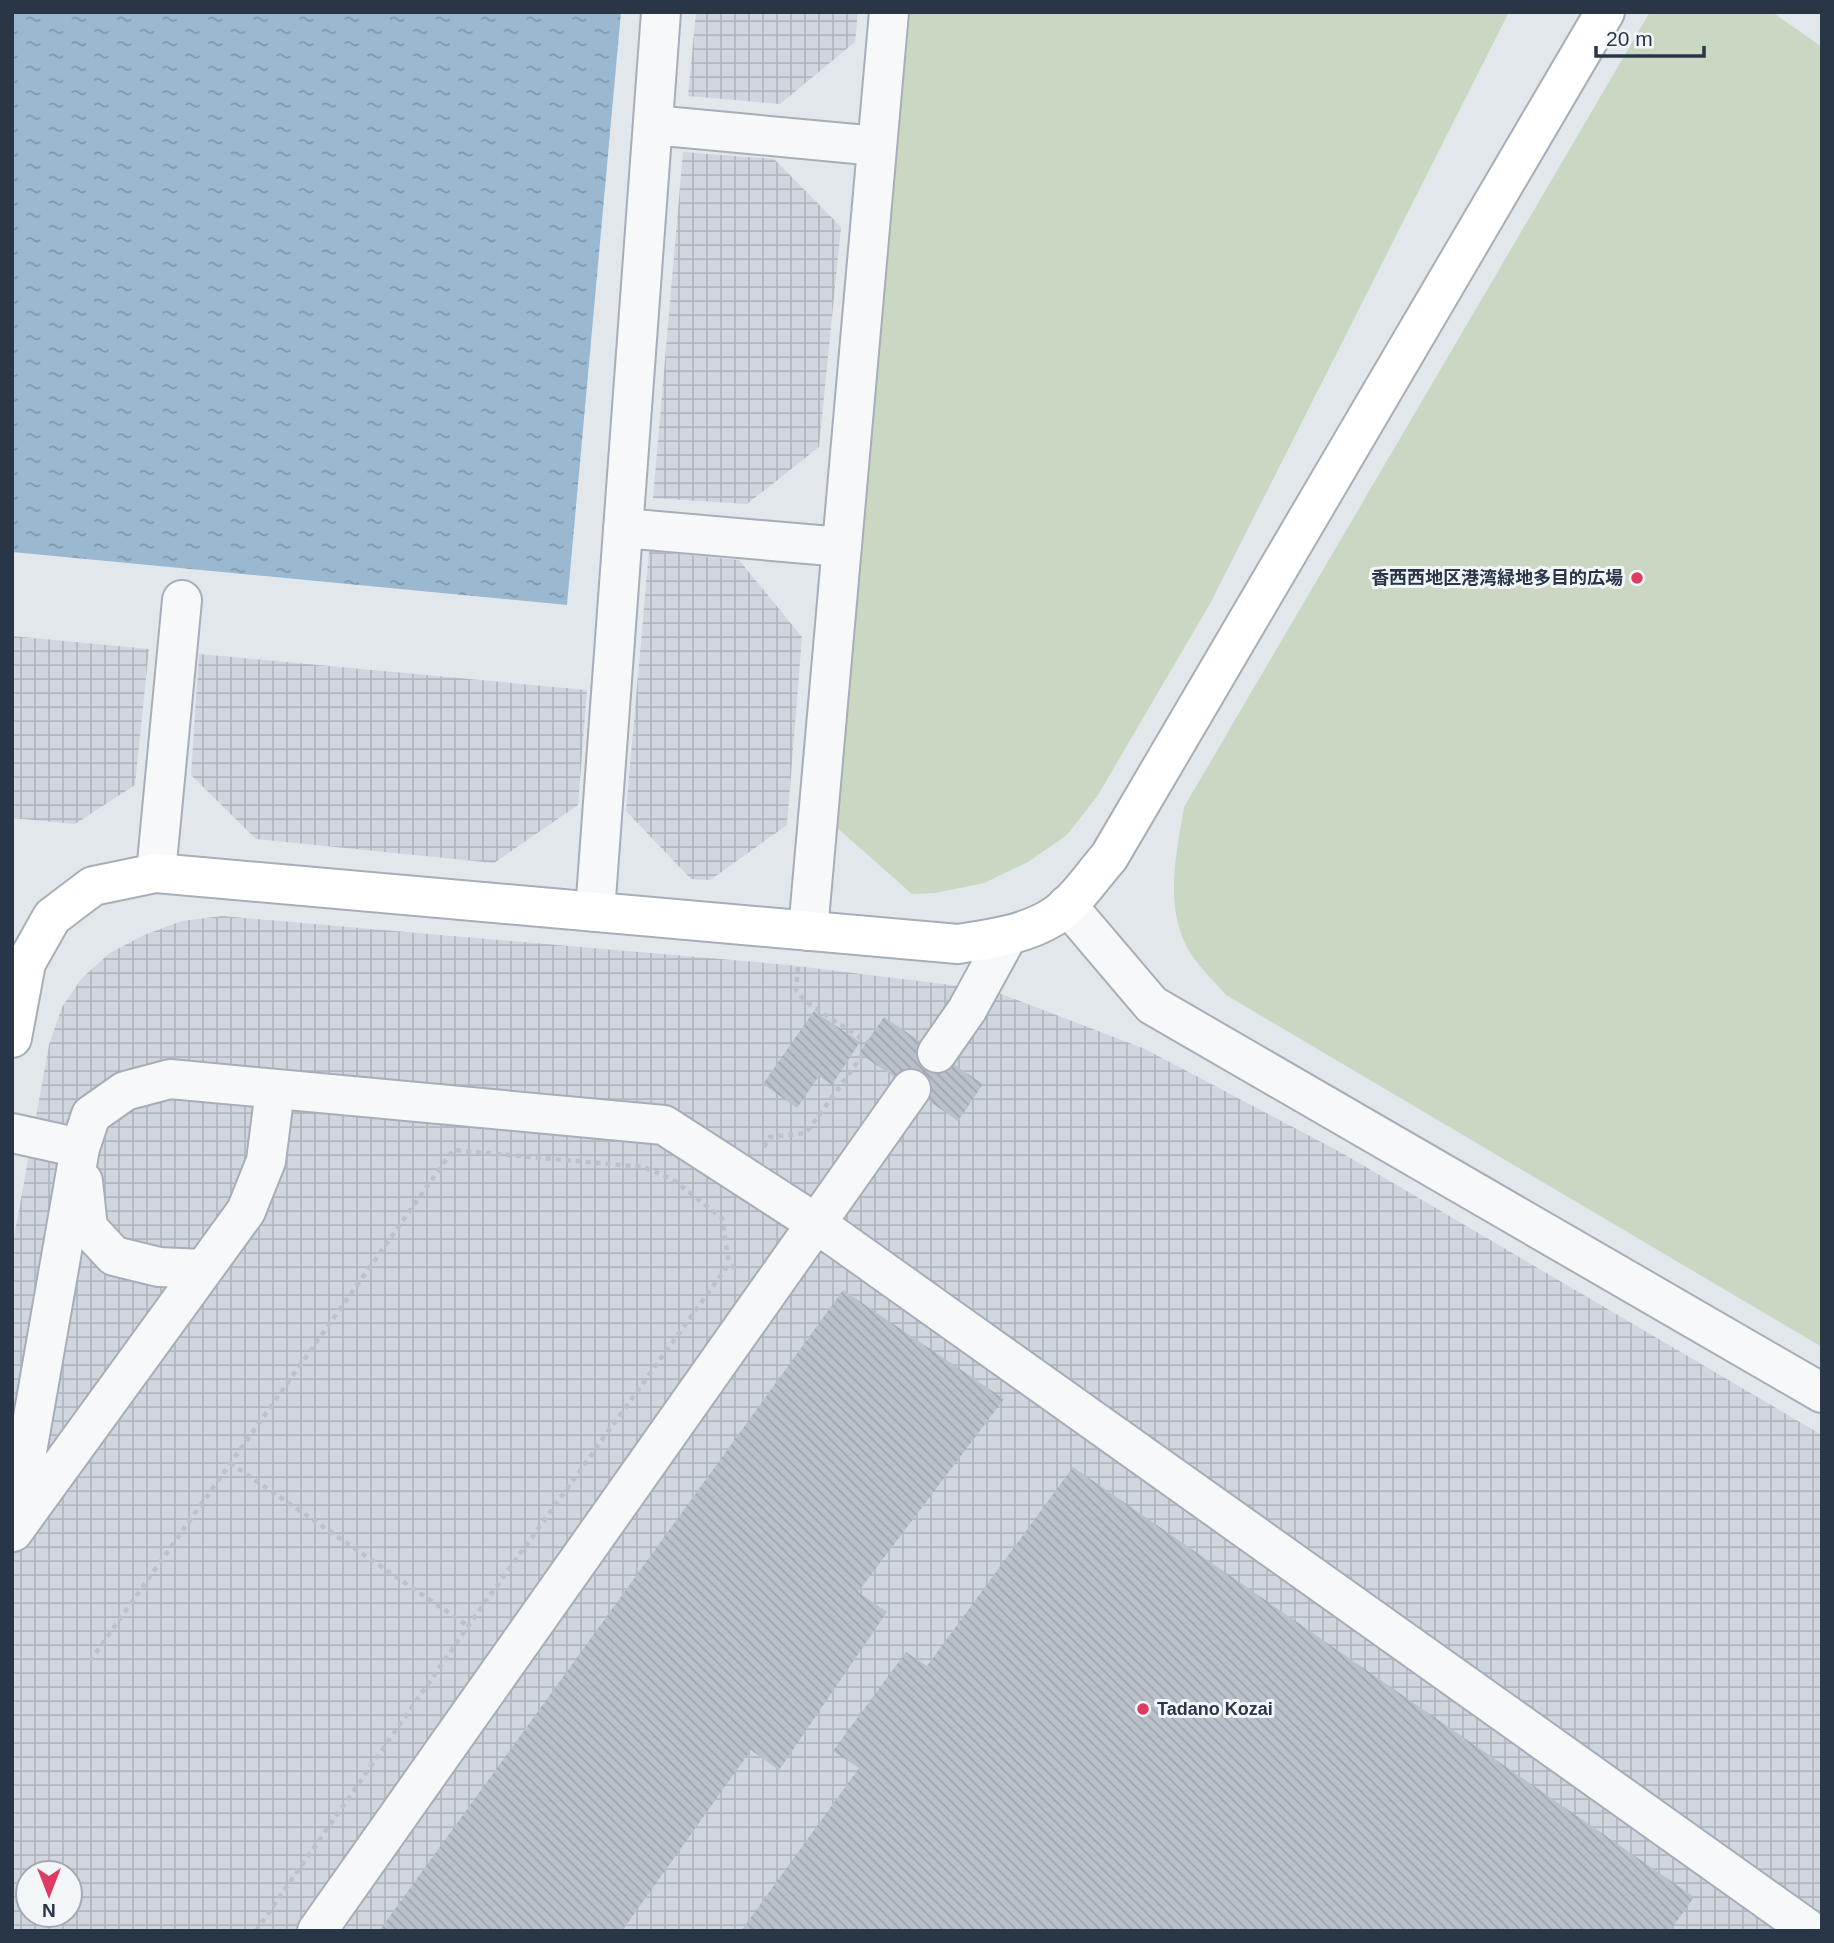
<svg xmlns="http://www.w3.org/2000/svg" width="1834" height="1943" viewBox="0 0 1834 1943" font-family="Helvetica,'Noto Sans JP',sans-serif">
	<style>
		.industrial { fill: url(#industrial-grid); fill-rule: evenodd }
		.green { fill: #cad7c2 }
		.water { fill: url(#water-ripples) }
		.building { fill: url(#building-back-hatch) }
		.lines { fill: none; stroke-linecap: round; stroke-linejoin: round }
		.street-casing { stroke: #a6aeb7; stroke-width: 42 }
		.secondary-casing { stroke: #a6aeb7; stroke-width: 42 }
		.path { stroke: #bcc2c8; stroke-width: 4.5; stroke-dasharray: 5 5; stroke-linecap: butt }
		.street { stroke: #f6f8fa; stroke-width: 38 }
		.secondary { stroke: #fff; stroke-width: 38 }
		.poi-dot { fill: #de3b63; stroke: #f3f6f9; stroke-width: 2.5 }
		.labels { text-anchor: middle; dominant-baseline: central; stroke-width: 6; stroke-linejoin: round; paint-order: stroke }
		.poi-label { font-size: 18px; font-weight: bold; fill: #283647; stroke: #f3f6f9; text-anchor: end }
	</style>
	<defs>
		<pattern id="industrial-grid" width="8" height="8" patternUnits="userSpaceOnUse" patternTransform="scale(1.75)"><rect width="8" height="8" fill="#d0d6de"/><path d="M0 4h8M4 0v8" fill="none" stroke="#b3b8c0"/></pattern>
		<pattern id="water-ripples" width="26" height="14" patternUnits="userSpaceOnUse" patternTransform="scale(1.75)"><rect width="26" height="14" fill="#9ab9d0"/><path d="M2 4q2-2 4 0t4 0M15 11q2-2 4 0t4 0" fill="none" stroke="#7e97ab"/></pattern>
		<pattern id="building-back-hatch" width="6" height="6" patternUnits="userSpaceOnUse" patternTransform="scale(1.75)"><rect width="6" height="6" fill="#b9c1cb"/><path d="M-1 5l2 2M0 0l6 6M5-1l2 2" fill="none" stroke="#9fa6b0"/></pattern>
	</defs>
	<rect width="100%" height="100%" fill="#e2e7ec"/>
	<!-- industrial -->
	<path class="industrial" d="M 696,12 L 858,12 L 855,42 L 780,104 L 688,96 Z
		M 683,152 L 774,159 L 841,227 L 819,447 L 747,504 L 653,498 Z
		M 649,551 L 739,560 L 802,637 L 787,825 L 710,880 L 691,879 L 626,811 Z
		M 12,636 L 149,649 L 135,785 L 75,824 L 12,818 Z
		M 199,654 L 587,690 L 578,805 L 494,863 L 256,839 L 191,775 Z
		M 222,916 L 789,965 L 991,990 L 1145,1049 L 1342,1153 L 1822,1435 L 1822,1931 L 12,1931 L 12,1248 L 49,1045 L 62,1007 L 82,978 L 110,953 L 144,935 L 182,921 ZM 28,1873 L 70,1873 L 70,1915 L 28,1915 Z"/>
	<!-- green -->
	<path class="green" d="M 910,12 L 1509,12 L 1211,602 L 1098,795 L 1067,835 L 1028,862 L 984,883 L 935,893 L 912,894 L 835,826 Z
		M 1650,12 L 1772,12 L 1822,47 L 1822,1347 L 1226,995 C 1215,982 1200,968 1191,954 C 1163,909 1176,856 1184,807 Z"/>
	<!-- water -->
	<path class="water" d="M 12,12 L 621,12 L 567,605 L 12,552 Z"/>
	<!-- building -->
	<path class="building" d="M 814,1011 L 860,1042 L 832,1085 L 819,1076 L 797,1108 L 763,1084 Z
		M 884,1017 L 983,1084 L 958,1121 L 859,1053 Z
		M 843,1290 L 1004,1399 L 858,1592 L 887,1612 L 779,1770 L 751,1750 L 622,1931 L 379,1931 Z
		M 1073,1467 L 1694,1897 L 1670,1931 L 741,1931 L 859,1768 L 833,1751 L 906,1652 L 927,1666 Z"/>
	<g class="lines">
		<!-- street casing -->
		<g class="street-casing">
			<path id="street" d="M 653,125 L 877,146
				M 623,528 L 842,547
				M 156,873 L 182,600
				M 1067,905 L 1152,1005 L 1822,1393
				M 595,912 L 661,12
				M 808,931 L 889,12
				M 937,1053 L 967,1010 L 1007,937
				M 12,1133 L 80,1148 L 91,1115 L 125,1091 L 170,1079 L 664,1125 L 817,1224 L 1811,1931
				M 80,1148 L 13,1532 L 246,1211 L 266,1161 L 275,1090
				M 83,1181 L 88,1228 L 114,1256 L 159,1267 L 203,1269
				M 317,1931 L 911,1089"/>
		</g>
		<!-- secondary casing -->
		<g class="secondary-casing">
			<path id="secondary" d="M 12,1038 L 26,963 L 52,917 L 93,886 L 156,873 L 958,944 C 990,939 1024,935 1053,917 C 1075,903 1092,876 1109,857 L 1605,12"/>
		</g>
		<!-- path -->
		<path class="path" d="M 798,967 L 796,990 L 805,1001 L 867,1042
			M 764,1147 L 770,1137 L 806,1133 L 862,1056
			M 230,1463 L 468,1626
			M 90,1661 L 453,1150 L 643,1167 L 672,1179 L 722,1218 L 729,1264
			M 256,1931 L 483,1605 L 729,1264 L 738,1270"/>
		<!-- street -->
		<use href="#street" class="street"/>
		<!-- secondary -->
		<use href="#secondary" class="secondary"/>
	</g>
	<!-- markers -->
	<g class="poi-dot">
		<circle cx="1637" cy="578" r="7"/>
		<circle cx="1143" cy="1709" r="7"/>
	</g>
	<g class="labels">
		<!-- poi labels -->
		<g class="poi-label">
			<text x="1623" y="578">香西西地区港湾緑地多目的広場</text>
			<text x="1157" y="1709" text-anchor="start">Tadano Kozai</text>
		</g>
	</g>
	<!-- border -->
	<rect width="1834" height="1943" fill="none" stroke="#283647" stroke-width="28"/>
	<!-- north arrow -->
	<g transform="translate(49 1894) rotate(180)"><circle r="33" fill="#f3f6f9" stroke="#a2a9b2" stroke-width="2"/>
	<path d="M0-5L12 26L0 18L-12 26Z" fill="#de3b63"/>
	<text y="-10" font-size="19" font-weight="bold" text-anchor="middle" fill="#283647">N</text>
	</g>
	<!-- scale -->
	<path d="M1596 46v10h108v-10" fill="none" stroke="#283647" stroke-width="3.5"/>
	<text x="1606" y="46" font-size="21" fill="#283647" stroke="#f3f6f9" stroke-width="5" paint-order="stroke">20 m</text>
</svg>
